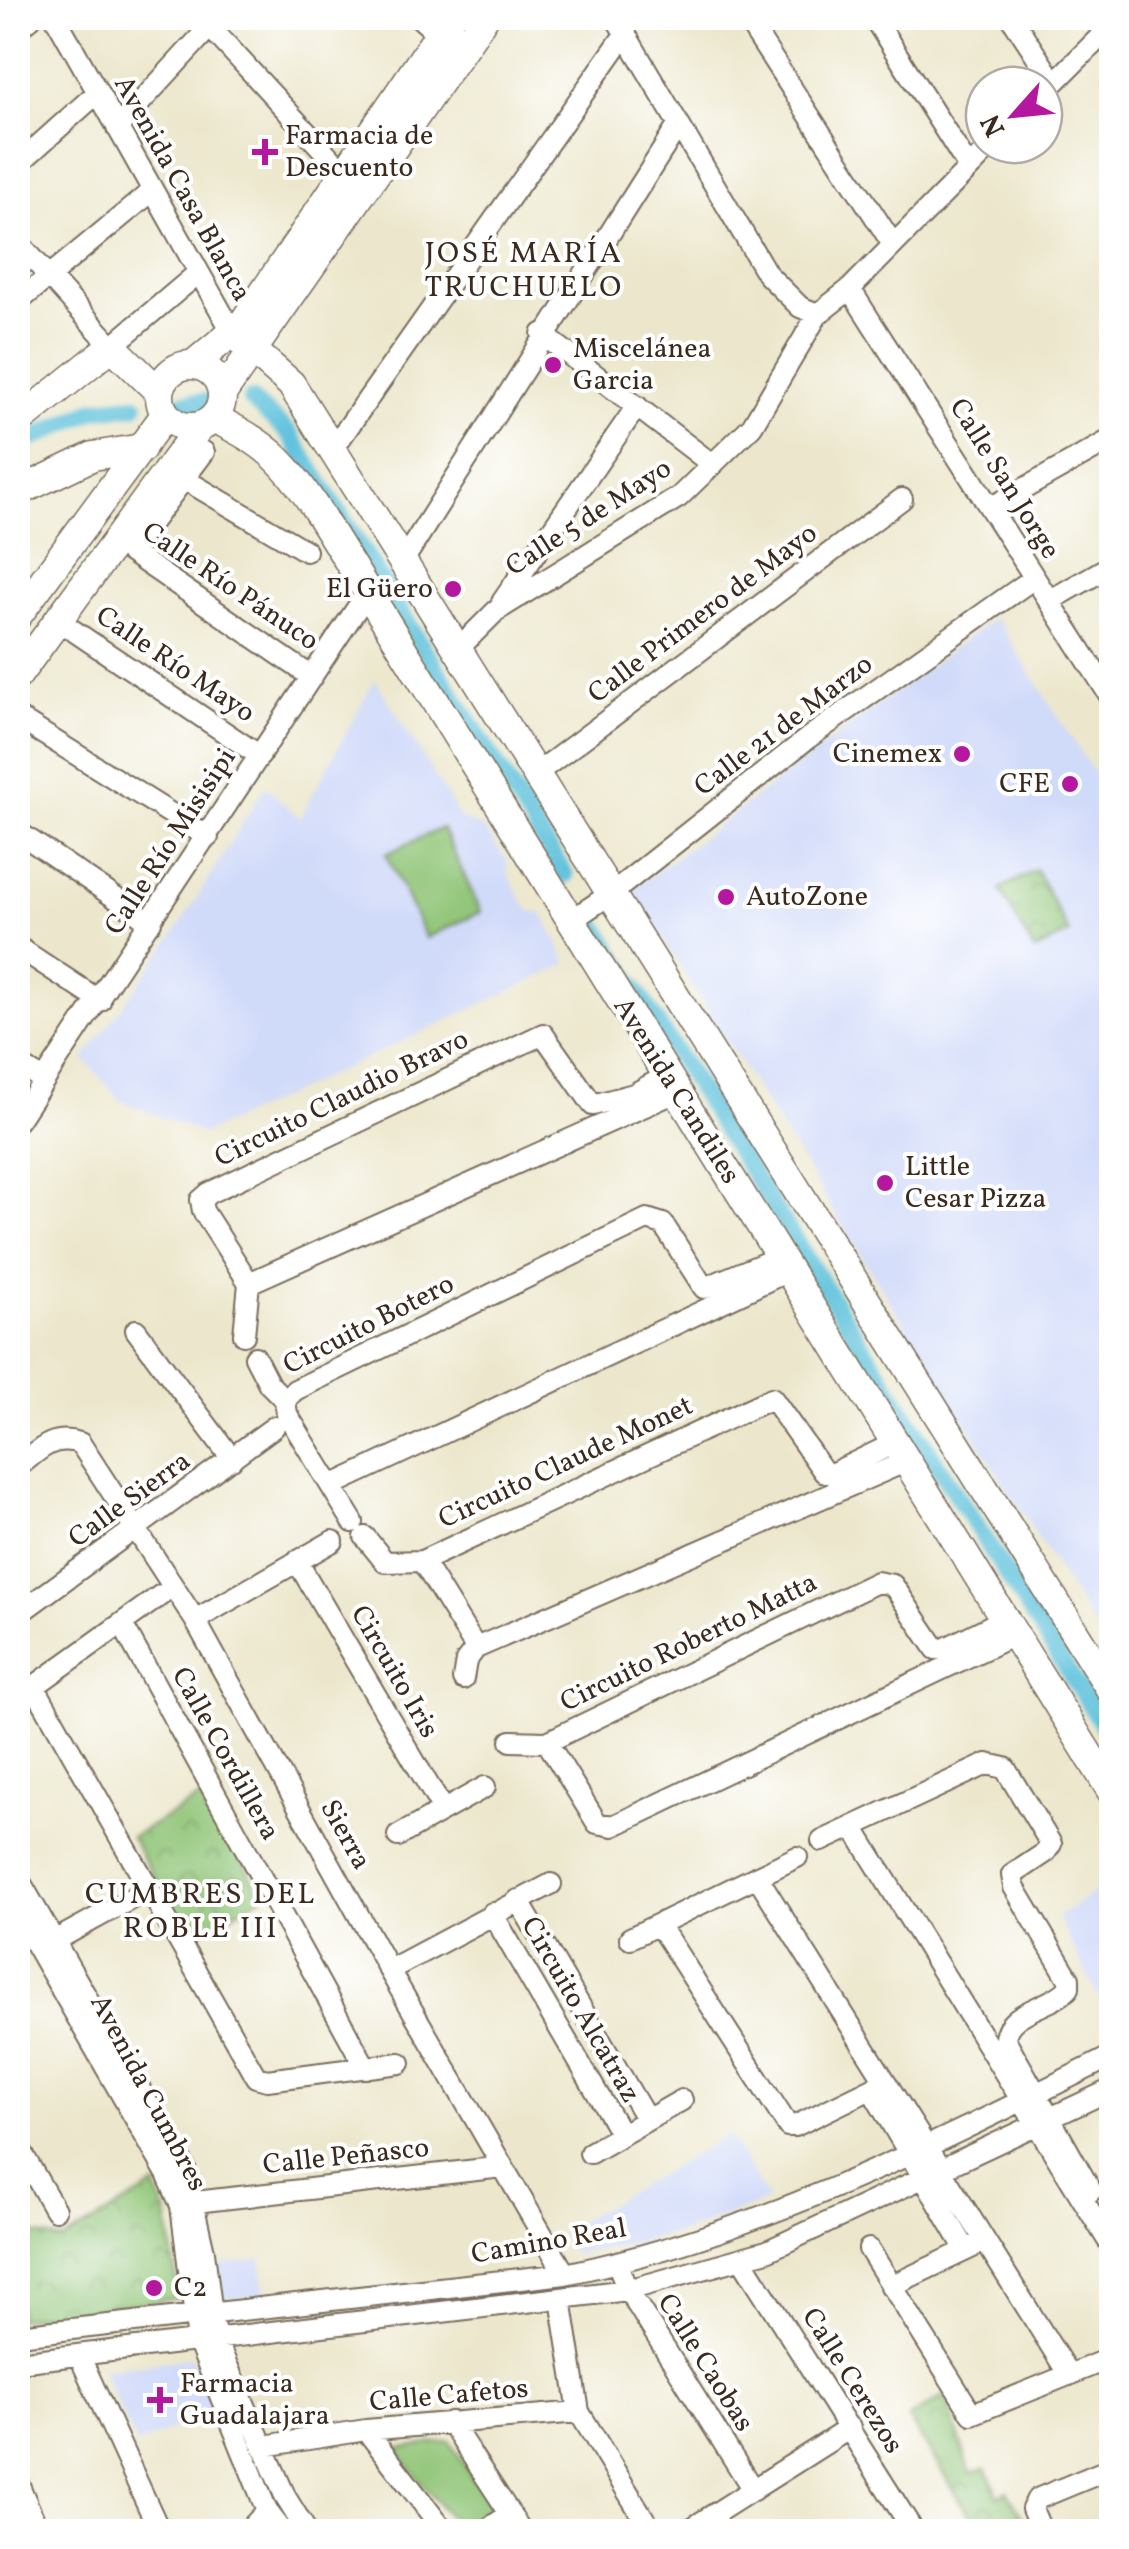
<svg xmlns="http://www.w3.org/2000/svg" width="1129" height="2549" viewBox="0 0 1129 2549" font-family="Vollkorn,serif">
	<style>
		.built { fill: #d0daf9 }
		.park { fill: url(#park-crowns); stroke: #65774a; stroke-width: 2.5 }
		.garden { fill: #8fc476; stroke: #65774a; stroke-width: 2.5 }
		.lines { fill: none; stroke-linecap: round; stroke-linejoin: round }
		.canal { stroke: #5dc1db; stroke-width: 18 }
		.minor-casing { stroke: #796c5b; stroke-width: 24 }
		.major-casing { stroke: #796c5b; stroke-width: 31 }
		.minor { stroke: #fff; stroke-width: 20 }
		.major { stroke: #fff; stroke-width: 28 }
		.poi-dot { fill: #b5179e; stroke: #fff; stroke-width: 4 }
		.labels { text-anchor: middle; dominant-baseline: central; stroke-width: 8; stroke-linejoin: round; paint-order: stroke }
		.poi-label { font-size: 28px; fill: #3b2a1e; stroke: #fff; text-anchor: start }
		.street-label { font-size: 28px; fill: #3b2a1e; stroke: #fff }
		.neighbourhood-label { font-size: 30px; letter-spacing: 2.5px; fill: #3b2a1e; stroke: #fff }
	</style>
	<defs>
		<pattern id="park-crowns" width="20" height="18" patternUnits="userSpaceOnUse" patternTransform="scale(2.5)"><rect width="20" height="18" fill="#8fc476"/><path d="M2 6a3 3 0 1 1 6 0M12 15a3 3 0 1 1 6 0" fill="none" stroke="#769f60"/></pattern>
	</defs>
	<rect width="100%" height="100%" fill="#fff"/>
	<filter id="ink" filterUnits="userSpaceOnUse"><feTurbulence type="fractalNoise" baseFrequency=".01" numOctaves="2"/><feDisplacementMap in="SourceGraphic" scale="20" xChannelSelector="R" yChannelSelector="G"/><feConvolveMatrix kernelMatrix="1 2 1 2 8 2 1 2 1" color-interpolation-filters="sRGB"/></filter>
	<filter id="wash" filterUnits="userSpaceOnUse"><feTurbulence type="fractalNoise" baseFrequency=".0048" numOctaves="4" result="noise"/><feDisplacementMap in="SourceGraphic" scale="40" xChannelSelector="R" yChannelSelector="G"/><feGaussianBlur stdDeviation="2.25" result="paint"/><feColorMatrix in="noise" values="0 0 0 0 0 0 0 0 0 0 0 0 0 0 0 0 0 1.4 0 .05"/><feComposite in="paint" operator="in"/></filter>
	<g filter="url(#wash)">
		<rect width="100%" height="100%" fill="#ece7cc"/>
		<!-- built -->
		<path class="built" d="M 995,617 L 1111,800 L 1111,1654 L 632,890 Z
			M 375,679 L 461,819 L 484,829 L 507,860 L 507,873 L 528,909 L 544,915 L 568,964 L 204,1134 L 121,1101 L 84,1059 L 176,932 L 265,786 L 300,818 Z
			M 1111,1881 L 1111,2021 L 1057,1917 Z
			M 728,2135 L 769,2200 L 678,2233 L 574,2255 L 562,2231 Z
			M 261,2259 L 265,2295 L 223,2298 L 220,2265 Z
			M 191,2357 L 215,2410 L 136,2445 L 102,2370 Z"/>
		<!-- park -->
		<path class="park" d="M 1036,870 L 1069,933 L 1034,951 L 1000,889 Z
			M 206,1795 L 263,1896 L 188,1939 L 131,1837 Z
			M 155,2186 L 167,2214 L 179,2298 L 18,2319 L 18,2230 L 62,2241 Z
			M 945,2396 L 971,2473 L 986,2468 L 998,2496 L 1007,2491 L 1031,2531 L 980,2531 L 908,2418 Z"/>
		<!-- garden -->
		<path class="garden" d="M 442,828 L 481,912 L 426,938 L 386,854 Z
			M 449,2441 L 491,2507 L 458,2528 L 395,2449 Z"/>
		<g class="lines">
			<!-- canal -->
			<path class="canal" d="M 251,400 L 289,433 L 565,875
				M 183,403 L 205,402
				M 18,445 L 96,409 L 135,405
				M 594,924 L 1112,1740"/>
		</g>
	</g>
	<g filter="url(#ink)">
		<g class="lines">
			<!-- minor casing -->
			<g class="minor-casing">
				<path id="minor" d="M 56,18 L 233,333
					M 420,18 L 448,43
					M 616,18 L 767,274 L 800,307 L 818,314
					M 746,18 L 892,243
					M 874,18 L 969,168
					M 1012,18 L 1054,83
					M 210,27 L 346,175
					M 18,29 L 31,18
					M 1044,93 L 1112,25
					M 117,128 L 217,19
					M 18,164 L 97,93
					M 18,242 L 112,346 L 197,274
					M 850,289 L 1112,699
					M 18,302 L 152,191
					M 542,334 L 713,465
					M 332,450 L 626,33
					M 184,479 L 306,551
					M 990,508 L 1112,439
					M 117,543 L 312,677
					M 130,551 L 204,452
					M 403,561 L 679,124
					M 1049,601 L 1112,565
					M 502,602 L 637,406
					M 59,621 L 260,756
					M 458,649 L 496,611 L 679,497 L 752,426 L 818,314 L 850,289 L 992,145
					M 18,718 L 208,837
					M 537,773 L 902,499
					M 18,832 L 151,922
					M 570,921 L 612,893 L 808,738 L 1034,578
					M 18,947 L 100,1001
					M 18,1064 L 42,1079
					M 666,1076 L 634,1094 L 593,1105 L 543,1034 L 209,1193 L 201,1200 L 203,1211 L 249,1283 L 676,1092
					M 18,1120 L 367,593
					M 779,1257 L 704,1288 L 663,1224 L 647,1219 L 295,1390 L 285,1400 L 287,1414 L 331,1486 L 788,1271
					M 136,1330 L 232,1459
					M 244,1335 L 249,1283
					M 255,1357 L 269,1384 L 285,1400
					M 895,1443 L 831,1474 L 824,1472 L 772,1398 L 422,1561 L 476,1648 L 907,1461
					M 18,1467 C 39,1450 52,1434 80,1443 L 195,1620 L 389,1970 L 565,2274
					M 331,1486 L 353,1522
					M 365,1537 L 385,1562 L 422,1561
					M 297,1561 L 443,1810
					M 18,1614 L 274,1427
					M 195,1620 L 333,1541
					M 122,1624 L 366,2068
					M 463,1679 L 466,1661 L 476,1648
					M 34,1686 L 256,2077 L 267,2080 L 400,2063
					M 18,1698 L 161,1595
					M 511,1741 L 547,1742 L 877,1582 L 893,1585 L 936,1649 L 944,1649 L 1004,1619
					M 547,1742 L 597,1823 L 613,1826 L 1014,1635
					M 853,1827 L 1112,2247
					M 398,1836 L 485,1787
					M 822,1841 L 987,1764 L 1005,1768 L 1051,1844 L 1045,1853 L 1012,1875 L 1014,1887 L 1069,1979 L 1069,1988 C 1052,2008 1007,2010 1005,2039 L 1091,2191
					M 757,1876 L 1069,2375
					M 18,1878 L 185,2168 L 204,2252 L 215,2338 L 286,2498 L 307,2532
					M 518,1900 L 647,2120
					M 492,1913 L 621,2134
					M 18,1914 L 167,2174 L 181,2206 L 198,2341 L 267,2511 L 283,2532
					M 659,1925 L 788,2126 L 795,2126 L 885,2082
					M 630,1938 L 797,1857
					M 45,1946 L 149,1889
					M 389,1970 L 551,1884
					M 871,2089 L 966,2250
					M 18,2146 L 55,2210
					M 590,2153 L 682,2100
					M 195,2202 L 503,2167
					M 869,2249 L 972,2414 L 1103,2361
					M 743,2261 L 914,2532
					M 617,2262 L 628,2290 L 753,2490
					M 891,2286 L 975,2246
					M 561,2299 L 579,2412 L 652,2532
					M 18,2335 L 565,2274 C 757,2235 937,2143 1112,2056
					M 79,2355 L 160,2532
					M 18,2362 L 628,2290 L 767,2251 L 1112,2089
					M 450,2422 L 522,2532
					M 366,2430 L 445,2532
					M 264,2446 L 366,2430 L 579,2412
					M 18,2483 L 39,2532
					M 247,2532 L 267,2511
					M 484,2532 L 510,2514
					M 686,2532 L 850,2428
					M 1042,2532 L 1032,2509 L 1037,2499 L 1112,2468"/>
			</g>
			<!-- major casing -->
			<g class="major-casing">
				<path id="major" d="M 233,333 L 291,384 L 1112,1692
					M 194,364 L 243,323 L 450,18
					M160 396a31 31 0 1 1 62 0a31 31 0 1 1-62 0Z
					M 222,394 L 484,18
					M 213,418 C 265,442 285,461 316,509 L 1112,1792
					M 18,422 L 112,346 L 159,392
					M 18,492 L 93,456 L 142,448
					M 18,615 L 165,415
					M 18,675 L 200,426"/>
			</g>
			<!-- minor -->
			<use href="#minor" class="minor"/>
			<!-- major -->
			<use href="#major" class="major"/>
		</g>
	</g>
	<!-- markers -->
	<g class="poi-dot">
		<path d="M260 137h10v10h10v10h-10v10h-10v-10h-10v-10h10z"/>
		<circle cx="553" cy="365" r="10"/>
		<circle cx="453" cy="589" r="10"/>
		<circle cx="962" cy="754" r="10"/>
		<circle cx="1070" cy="784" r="10"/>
		<circle cx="726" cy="897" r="10"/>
		<circle cx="885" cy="1183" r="10"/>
		<circle cx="154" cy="2288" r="10"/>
		<path d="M155 2385h10v10h10v10h-10v10h-10v-10h-10v-10h10z"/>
	</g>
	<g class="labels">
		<!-- poi labels -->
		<g class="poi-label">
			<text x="285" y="136">Farmacia de<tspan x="285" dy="32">Descuento</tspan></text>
			<text x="573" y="349">Miscelánea<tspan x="573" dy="32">Garcia</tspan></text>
			<text x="433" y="589" text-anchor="end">El Güero</text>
			<text x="942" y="754" text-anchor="end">Cinemex</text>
			<text x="1050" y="784" text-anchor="end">CFE</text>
			<text x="746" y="897">AutoZone</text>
			<text x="905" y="1167">Little<tspan x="905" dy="32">Cesar Pizza</tspan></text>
			<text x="174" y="2288">C2</text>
			<text x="180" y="2384">Farmacia<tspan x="180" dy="32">Guadalajara</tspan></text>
		</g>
		<!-- street labels -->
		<g class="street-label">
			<text transform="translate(182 189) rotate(61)">Avenida Casa Blanca</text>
			<text transform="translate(1004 479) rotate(58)">Calle San Jorge</text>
			<text transform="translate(589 518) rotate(-33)">Calle 5 de Mayo</text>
			<text transform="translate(230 587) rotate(34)">Calle Río Pánuco</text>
			<text transform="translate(703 614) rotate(-37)">Calle Primero de Mayo</text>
			<text transform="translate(175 665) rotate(34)">Calle Río Mayo</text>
			<text transform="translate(784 726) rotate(-37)">Calle 21 de Marzo</text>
			<text transform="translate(171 842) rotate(-57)">Calle Río Misisipi</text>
			<text transform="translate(676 1091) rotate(58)">Avenida Candiles</text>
			<text transform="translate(342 1099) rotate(-26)">Circuito Claudio Bravo</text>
			<text transform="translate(369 1325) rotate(-27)">Circuito Botero</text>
			<text transform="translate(566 1463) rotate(-25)">Circuito Claude Monet</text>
			<text transform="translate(130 1500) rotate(-36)">Calle Sierra</text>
			<text transform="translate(689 1643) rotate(-26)">Circuito Roberto Matta</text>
			<text transform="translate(394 1672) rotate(60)">Circuito Iris</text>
			<text transform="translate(225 1754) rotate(61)">Calle Cordillera</text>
			<text transform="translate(345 1835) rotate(61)">Sierra</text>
			<text transform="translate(580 2010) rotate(60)">Circuito Alcatraz</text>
			<text transform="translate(148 2093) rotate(62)">Avenida Cumbres</text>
			<text transform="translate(346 2157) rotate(-6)">Calle Peñasco</text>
			<text transform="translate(549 2242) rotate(-10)">Camino Real</text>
			<text transform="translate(705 2363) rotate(58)">Calle Caobas</text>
			<text transform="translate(852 2381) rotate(58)">Calle Cerezos</text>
			<text transform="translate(449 2396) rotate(-5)">Calle Cafetos</text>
		</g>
		<!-- neighbourhood labels -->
		<g class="neighbourhood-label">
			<text x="524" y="254">JOSÉ MARÍA<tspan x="524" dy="34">TRUCHUELO</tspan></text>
			<text x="201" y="1895">CUMBRES DEL<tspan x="201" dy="34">ROBLE III</tspan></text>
		</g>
	</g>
	<!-- margin -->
	<rect width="1129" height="2549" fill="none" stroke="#fff" stroke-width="60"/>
	<!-- north arrow -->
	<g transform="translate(1014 115) rotate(243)"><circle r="48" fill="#ffffff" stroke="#b1aaa5" stroke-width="2.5"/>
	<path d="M0-8L18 38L0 25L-18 38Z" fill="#b5179e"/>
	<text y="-15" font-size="28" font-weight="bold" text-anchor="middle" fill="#3b2a1e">N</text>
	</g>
</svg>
